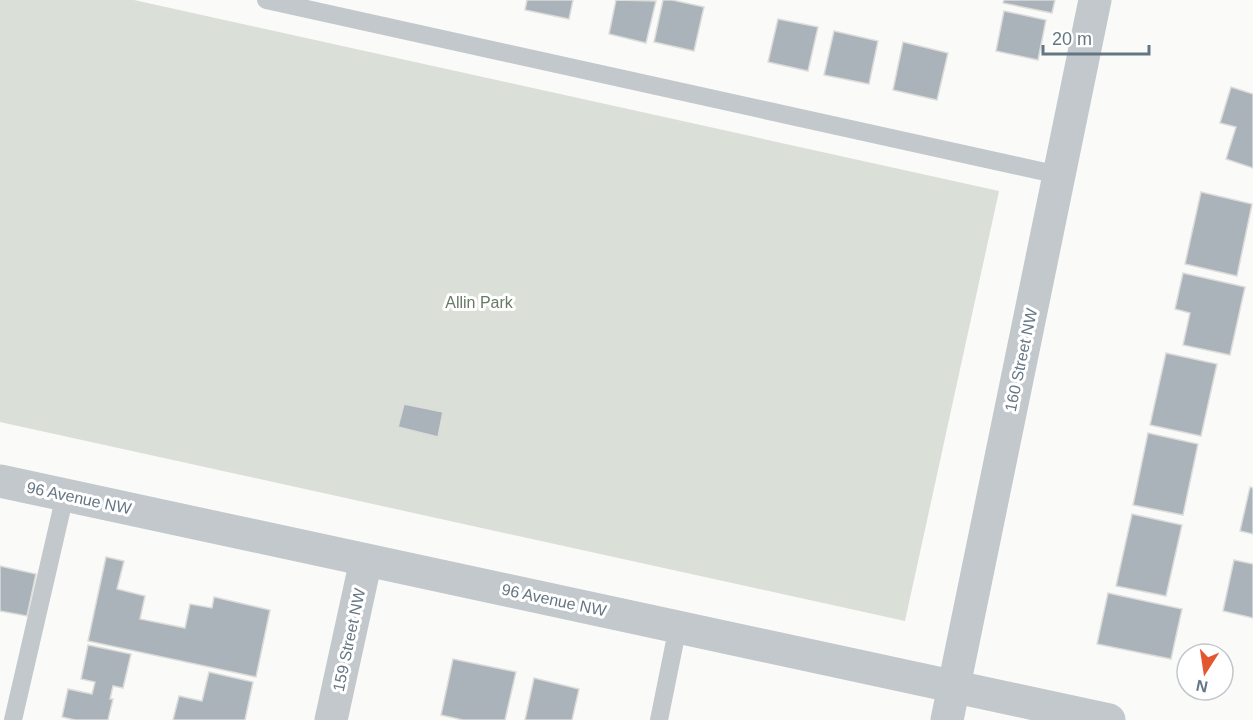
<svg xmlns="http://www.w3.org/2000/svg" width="1253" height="720" viewBox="0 0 1253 720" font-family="Arial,sans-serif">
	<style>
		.green { fill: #dadfd7 }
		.building { fill: #aab3b9; stroke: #dcdcda; stroke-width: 1.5 }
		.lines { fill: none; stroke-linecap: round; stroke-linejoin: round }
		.lane { stroke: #c3c8cc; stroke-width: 18 }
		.street { stroke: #c3c8cc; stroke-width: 33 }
		.labels { text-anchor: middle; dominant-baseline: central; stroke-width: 6; stroke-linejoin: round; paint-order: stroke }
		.park-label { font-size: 16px; fill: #687a64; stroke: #fff }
		.street-label { font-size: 16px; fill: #657683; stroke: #fff }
	</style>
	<rect width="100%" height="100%" fill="#fafaf8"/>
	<!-- green -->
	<path class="green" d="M 0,0 L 134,0 L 999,191 L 905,621 L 0,422 Z"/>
	<!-- building -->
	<path class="building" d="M 527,0 L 573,0 L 569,19 L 525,10 Z
		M 616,0 L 656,1 L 646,43 L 609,34 Z
		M 663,0 L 672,0 L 704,7 L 694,51 L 654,42 Z
		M 1004,0 L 1055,0 L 1052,13 L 1003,3 Z
		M 1004,11 L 1046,20 L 1038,60 L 996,51 Z
		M 778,19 L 818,27 L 808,71 L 768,62 Z
		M 834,31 L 878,41 L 869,84 L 824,75 Z
		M 903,42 L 948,53 L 937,100 L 893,90 Z
		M 1231,87 L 1253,94 L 1253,168 L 1226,159 L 1236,127 L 1220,123 Z
		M 1201,192 L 1252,204 L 1237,276 L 1185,264 Z
		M 1183,273 L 1245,287 L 1230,355 L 1183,345 L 1190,313 L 1175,309 Z
		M 1166,353 L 1217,364 L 1201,436 L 1150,425 Z
		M 404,404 L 443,412 L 438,437 L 398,427 Z
		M 1148,433 L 1198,444 L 1183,515 L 1133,505 Z
		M 1250,487 L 1253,488 L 1253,534 L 1240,531 Z
		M 1132,514 L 1182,525 L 1166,596 L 1116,586 Z
		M 106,557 L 124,561 L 117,589 L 145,596 L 140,619 L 185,628 L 190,604 L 212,608 L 214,597 L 270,610 L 256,677 L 88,641 Z
		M 1234,560 L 1253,564 L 1253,618 L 1223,611 Z
		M 0,566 L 36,574 L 27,616 L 0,611 Z
		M 1108,593 L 1182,609 L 1171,659 L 1097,644 Z
		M 88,645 L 131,654 L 123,688 L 113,686 L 110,699 L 113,699 L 108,720 L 75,720 L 62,717 L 68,689 L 92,694 L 95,682 L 81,679 Z
		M 453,659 L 516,672 L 505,720 L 463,720 L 441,715 Z
		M 209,672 L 253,682 L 245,720 L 173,720 L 179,696 L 202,701 Z
		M 534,678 L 579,689 L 572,720 L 525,720 Z"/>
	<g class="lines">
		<!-- lane -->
		<path class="lane" d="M 266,0 L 1059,175
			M 13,720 L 65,495
			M 659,720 L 678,626"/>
		<!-- street -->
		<path class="street" d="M 0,481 L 1109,720
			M 331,720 L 366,560
			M 947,720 L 1095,0"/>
	</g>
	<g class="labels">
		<!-- park labels -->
		<g class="park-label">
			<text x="479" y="302">Allin Park</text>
		</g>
		<!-- street labels -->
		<g class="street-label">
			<text transform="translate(1021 360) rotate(-78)">160 Street NW</text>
			<text transform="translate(79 498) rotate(12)">96 Avenue NW</text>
			<text transform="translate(554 600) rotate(12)">96 Avenue NW</text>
			<text transform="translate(349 640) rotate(-78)">159 Street NW</text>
		</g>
	</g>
	<!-- north arrow -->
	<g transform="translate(1205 672) rotate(192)"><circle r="28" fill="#ffffff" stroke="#c1c8cd" stroke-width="1.5"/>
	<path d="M0-4.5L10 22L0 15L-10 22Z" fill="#e4572e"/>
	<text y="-9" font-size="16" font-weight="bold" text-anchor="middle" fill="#657683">N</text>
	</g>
	<!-- scale -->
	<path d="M1043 45v9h106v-9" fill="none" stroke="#657683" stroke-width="3"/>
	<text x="1052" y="45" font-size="18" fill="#657683" stroke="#ffffff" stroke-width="4.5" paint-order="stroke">20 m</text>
</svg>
